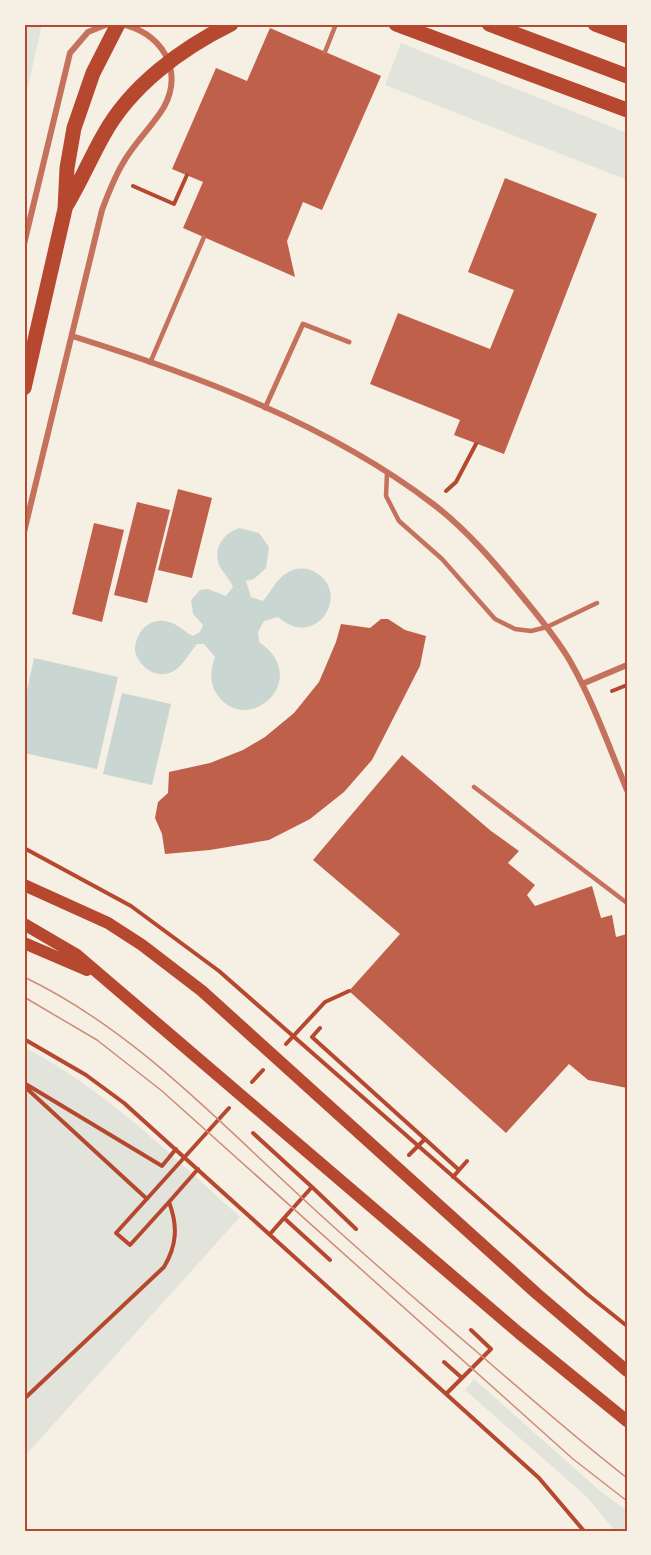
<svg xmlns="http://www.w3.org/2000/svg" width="651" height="1555" viewBox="0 0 651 1555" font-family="Mulish,sans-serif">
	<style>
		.green { fill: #e2e4dc }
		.water { fill: #c9d6d2 }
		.building { fill: #bf614a }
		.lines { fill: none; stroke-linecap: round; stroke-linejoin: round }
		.path { stroke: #b5482f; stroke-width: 4 }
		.service { stroke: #c5725c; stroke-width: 4.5 }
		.pedestrian { stroke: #c5725c; stroke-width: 5 }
		.minor { stroke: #c5725c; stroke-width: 6 }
		.secondary { stroke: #b5482f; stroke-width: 12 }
		.primary { stroke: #b5482f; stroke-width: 15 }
		.tram { stroke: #cf8b77; stroke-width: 1.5 }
		.neatline { fill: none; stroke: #b5482f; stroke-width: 2 }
	</style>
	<rect width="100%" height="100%" fill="#f6efe4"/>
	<!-- green -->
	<path class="green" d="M 24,24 L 42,24 L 24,105 Z
		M 401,43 L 627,133 L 627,180 L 385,85 Z
		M 24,1047 C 106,1090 172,1156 240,1217 L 24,1457 Z
		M 474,1379 L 599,1490 L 627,1511 L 627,1531 L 615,1531 L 587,1497 L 465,1390 Z"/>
	<!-- water -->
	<path class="water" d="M 239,528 L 259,533 L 269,547 L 266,568 L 254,579 L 246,581 L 251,597 L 263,601 C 271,592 276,579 287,573 C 294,568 305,567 313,571 C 353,590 318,652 278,617 L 264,621 L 258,632 L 259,642 C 312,678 251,736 219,697 C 209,685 210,671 215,657 L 204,644 L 197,644 C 191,651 186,660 179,667 C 162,683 140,670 135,651 C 135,633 149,616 169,622 C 178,624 184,632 193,636 L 200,632 L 203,625 L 193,614 L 191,600 L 200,590 L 208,589 L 226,596 L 233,587 C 230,579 224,574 220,567 C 212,550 222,534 239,528 Z
		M 34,658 L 118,677 L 97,769 L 24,753 L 24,705 Z
		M 122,693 L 171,704 L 152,785 L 103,774 Z"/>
	<!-- building -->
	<path class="building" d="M 270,28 L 381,76 L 322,210 L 303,202 L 287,241 L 295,277 L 183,228 L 203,182 L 172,169 L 216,68 L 247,81 Z
		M 505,178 L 597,214 L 504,454 L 454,435 L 460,420 L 370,384 L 398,313 L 490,349 L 514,290 L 468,272 Z
		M 178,489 L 212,498 L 192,578 L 158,570 Z
		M 137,502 L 170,510 L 147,603 L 114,595 Z
		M 94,523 L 124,530 L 102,622 L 72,614 Z
		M 381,619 L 388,619 L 405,630 L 426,636 L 420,666 L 372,760 L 344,792 L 310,819 L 269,840 L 210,850 L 165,854 L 162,834 L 155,818 L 158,802 L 168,793 L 169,772 L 210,763 L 243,750 L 265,737 L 294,713 L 319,682 L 336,642 L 341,624 L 370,628 Z
		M 402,755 L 491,831 L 519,851 L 508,863 L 535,885 L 527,895 L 535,906 L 592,886 L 601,918 L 612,915 L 616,937 L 627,934 L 627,1088 L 588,1080 L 569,1064 L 506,1133 L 349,991 L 400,934 L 313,860 Z"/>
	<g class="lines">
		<!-- path -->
		<path class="path" d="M 133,186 L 174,204 L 187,175
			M 446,491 L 456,482 L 476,444
			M 612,691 L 627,685
			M 24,848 L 131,906 L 219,971 L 587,1294 L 627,1326
			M 320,1028 L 312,1037 L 425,1139 L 409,1155
			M 24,1039 L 86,1075 L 124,1103 L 539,1478 L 584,1531
			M 286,1044 L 325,1002 L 349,991
			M 252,1082 L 263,1070
			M 24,1083 L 162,1166 L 176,1149
			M 24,1086 L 147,1199
			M 253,1133 L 312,1187
			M 425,1139 L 459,1170
			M 453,1177 L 467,1161
			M 169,1202 L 130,1245 L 116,1233 L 229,1108
			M 270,1234 L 284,1218
			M 330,1260 L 284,1218 L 312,1187 L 356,1229
			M 444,1362 L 462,1378
			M 447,1393 L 491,1349 L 471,1330
			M 24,1399 L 164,1267 C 177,1245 178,1226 169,1202 L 198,1169"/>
		<!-- service -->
		<path class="service" d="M 325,52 L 336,24
			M 150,363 L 204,237
			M 387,473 L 386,496 L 399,521 L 442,559 L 495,619 L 515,629 L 531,631 L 547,627 L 597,603
			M 474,787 L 627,903"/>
		<!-- pedestrian -->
		<path class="pedestrian" d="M 265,408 L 303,324 L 349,342"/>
		<!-- minor -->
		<path class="minor" d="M 24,244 L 70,53 L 88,32 L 108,24
			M 72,336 C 196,375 328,424 433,504 C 466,529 495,563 521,595 C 538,616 556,637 570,661 C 593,701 609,747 627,790
			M 24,532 L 102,210 C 108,194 114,178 123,163 C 134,143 152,127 164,107 C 185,69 160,31 120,24
			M 582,684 L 627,665"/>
		<!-- secondary -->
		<path class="secondary" d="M 24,885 L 108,923 L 142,945 L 202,991 L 536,1293 L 627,1371
			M 24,924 L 77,955 L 519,1333 L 627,1421
			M 24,943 L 87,970"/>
		<!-- primary -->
		<path class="primary" d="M 396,24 L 627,110
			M 489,24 L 627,76
			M 595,24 L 627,36
			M 66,206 C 80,183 90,159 103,136 C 130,86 182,48 231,24
			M 24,388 L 65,209 L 67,168 L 74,128 L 93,73 L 118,24"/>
		<!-- tram -->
		<path class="tram" d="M 24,977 C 131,1028 214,1117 300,1196 C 360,1252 422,1305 484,1358 C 531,1399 578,1440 627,1478
			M 24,997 L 97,1040 L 162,1091 L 573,1459 L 627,1501"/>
	</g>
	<!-- border -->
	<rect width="651" height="1555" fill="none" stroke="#f6efe4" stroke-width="51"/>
	<rect x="26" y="26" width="600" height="1504" class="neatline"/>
</svg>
